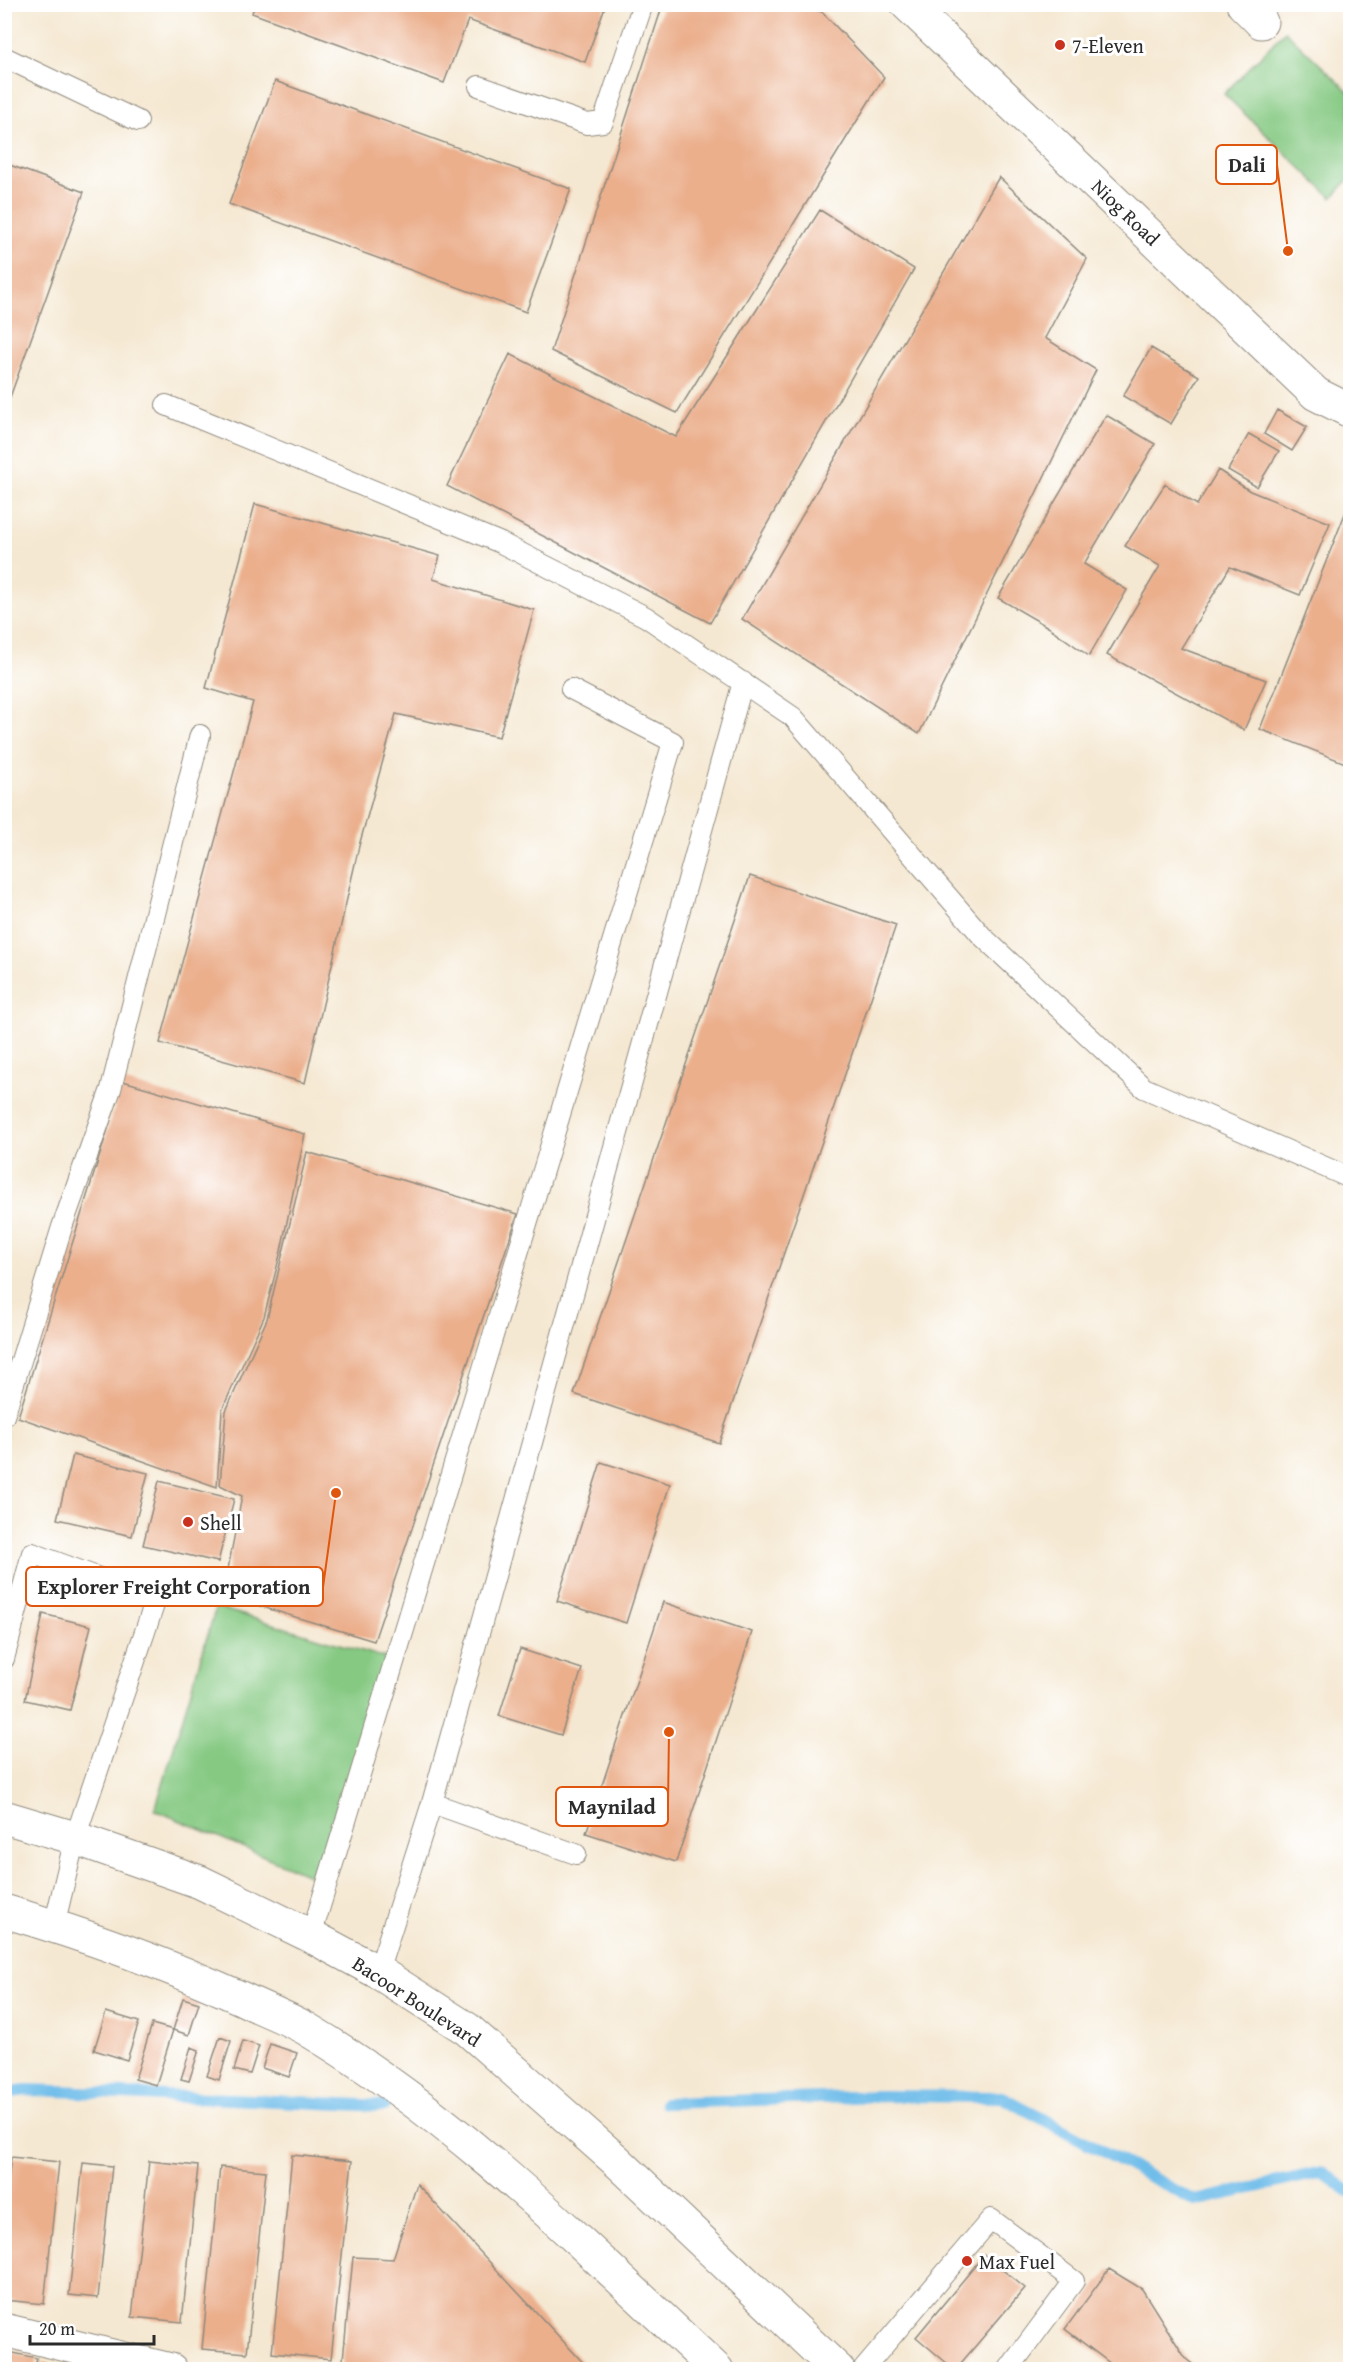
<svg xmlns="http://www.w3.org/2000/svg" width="1355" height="2374" viewBox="0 0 1355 2374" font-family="'Gentium Book Plus',serif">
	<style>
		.green { fill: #85c982; stroke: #587a56; stroke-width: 1.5 }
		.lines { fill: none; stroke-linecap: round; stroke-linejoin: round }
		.stream { stroke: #70bdea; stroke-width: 12 }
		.building { fill: #ebaf8c }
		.service-casing { stroke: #908a7e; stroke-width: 22 }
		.minor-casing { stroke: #908a7e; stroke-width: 35 }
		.tertiary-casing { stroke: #908a7e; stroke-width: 35 }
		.primary-casing { stroke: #908a7e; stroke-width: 35 }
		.service { stroke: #fff; stroke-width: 20 }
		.minor { stroke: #fff; stroke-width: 33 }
		.tertiary { stroke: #fff; stroke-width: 33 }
		.primary { stroke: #fff; stroke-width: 33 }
		.poi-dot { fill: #c8321e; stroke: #fff; stroke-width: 2 }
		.labels { text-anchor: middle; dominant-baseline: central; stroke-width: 6; stroke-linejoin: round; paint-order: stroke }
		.poi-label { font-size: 20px; fill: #2b2b2b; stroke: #fff; text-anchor: start }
		.street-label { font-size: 20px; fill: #2b2b2b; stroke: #fff }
		.leader { fill: none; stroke: #df570e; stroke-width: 2 }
		.callout-dot { fill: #df570e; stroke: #fff; stroke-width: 2 }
		.callout { fill: #fff; stroke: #df570e; stroke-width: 2 }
		.callout-label { font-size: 21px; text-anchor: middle; font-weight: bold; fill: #2b2b2b }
	</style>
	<rect width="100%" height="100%" fill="#fff"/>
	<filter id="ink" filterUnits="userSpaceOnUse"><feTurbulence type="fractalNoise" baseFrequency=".0167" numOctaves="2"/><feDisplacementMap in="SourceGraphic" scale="12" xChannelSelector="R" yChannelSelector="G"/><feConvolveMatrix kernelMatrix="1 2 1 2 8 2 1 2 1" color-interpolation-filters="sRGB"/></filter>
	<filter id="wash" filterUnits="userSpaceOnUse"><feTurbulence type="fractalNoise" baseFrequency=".008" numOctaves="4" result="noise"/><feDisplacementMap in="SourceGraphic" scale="24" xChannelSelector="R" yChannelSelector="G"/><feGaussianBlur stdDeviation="1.35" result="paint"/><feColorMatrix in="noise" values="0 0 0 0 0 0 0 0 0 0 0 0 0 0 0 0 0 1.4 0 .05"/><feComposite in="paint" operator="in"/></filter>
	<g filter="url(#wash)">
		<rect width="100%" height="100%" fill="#f5e8d2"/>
		<!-- green -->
		<path class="green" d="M 1285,31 L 1350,93 L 1350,178 L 1332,198 L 1224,94 Z
			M 216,1607 L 386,1658 L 320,1880 L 155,1810 Z"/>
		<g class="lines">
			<!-- stream -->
			<path class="stream" d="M 4,2093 L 26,2090 L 58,2091 L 384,2106
				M 665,2103 L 882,2096 L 1002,2097 L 1195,2201 L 1322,2172 L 1350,2192"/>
		</g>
		<g id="blocks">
			<!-- building -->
			<path class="building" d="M 255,4 L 606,4 L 585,62 L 468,20 L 444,83 L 252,13 Z
				M 663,4 L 791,4 L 822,12 L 884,77 L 677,413 L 551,351 Z
				M 275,81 L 571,189 L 526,312 L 229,204 Z
				M 4,163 L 84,192 L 5,411 L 4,411 Z
				M 999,177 L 1087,259 L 1045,338 L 1096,370 L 919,734 L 742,619 Z
				M 820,210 L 914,269 L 710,623 L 447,486 L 510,354 L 676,437 Z
				M 1151,348 L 1199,376 L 1171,424 L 1123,396 Z
				M 1277,410 L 1307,427 L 1292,451 L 1264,434 Z
				M 1106,415 L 1155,444 L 1084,564 L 1127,590 L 1089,656 L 1048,627 L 998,598 Z
				M 1249,434 L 1279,451 L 1257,487 L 1228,470 Z
				M 1218,470 L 1250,491 L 1330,523 L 1300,595 L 1230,567 L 1181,648 L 1266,680 L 1244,730 L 1107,655 L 1160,566 L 1125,546 L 1165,484 L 1197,505 Z
				M 1350,501 L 1350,765 L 1260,729 Z
				M 255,504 L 440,556 L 433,579 L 534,610 L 499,737 L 396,714 L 359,846 L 305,1083 L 160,1043 L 253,702 L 206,688 Z
				M 750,876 L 896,925 L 719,1443 L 574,1394 Z
				M 123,1081 L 305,1134 L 281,1251 L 264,1317 L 222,1410 L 217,1487 L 18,1417 Z
				M 307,1152 L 518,1214 L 374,1641 L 223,1595 L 242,1496 L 220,1485 L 226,1411 L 267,1319 Z
				M 73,1455 L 148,1473 L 132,1536 L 57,1519 Z
				M 601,1462 L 670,1484 L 626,1623 L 557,1601 Z
				M 159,1481 L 234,1499 L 218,1562 L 143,1545 Z
				M 663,1602 L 752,1632 L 676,1862 L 586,1833 Z
				M 43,1614 L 91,1626 L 70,1710 L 25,1700 Z
				M 520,1649 L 582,1669 L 561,1735 L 499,1716 Z
				M 183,1998 L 199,2003 L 189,2035 L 173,2030 Z
				M 106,2012 L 139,2022 L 127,2060 L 94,2050 Z
				M 152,2024 L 173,2030 L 156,2085 L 135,2079 Z
				M 220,2037 L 231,2041 L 219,2080 L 207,2076 Z
				M 243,2041 L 259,2046 L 250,2074 L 234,2070 Z
				M 270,2044 L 297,2053 L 289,2077 L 262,2068 Z
				M 191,2047 L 199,2050 L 189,2081 L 181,2079 Z
				M 292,2155 L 352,2161 L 331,2359 L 272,2353 Z
				M 11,2157 L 59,2162 L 44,2304 L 4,2300 L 4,2211 Z
				M 149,2161 L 198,2166 L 182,2322 L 132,2317 Z
				M 83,2163 L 112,2166 L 98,2298 L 69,2295 Z
				M 220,2167 L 266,2171 L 247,2353 L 202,2349 Z
				M 417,2184 L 590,2370 L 342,2370 L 353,2257 L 393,2259 Z
				M 984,2255 L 1025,2288 L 955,2370 L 916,2337 Z
				M 1109,2269 L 1142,2289 L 1186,2359 L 1200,2370 L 1119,2370 L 1065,2329 Z
				M 4,2351 L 37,2358 L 34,2370 L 4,2370 Z
				M 42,2362 L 72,2369 L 72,2370 L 40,2370 Z"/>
		</g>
	</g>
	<g filter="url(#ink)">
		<use href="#blocks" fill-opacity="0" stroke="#908a7e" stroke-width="1.5"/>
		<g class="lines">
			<!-- service casing -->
			<g class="service-casing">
				<path id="service" d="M 4,57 L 138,121
					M 479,86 L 587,124 L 603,122 L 643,4
					M 166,405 L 501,543 L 646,617 L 793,717 L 982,936 L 1144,1088 L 1350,1178
					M 4,1416 L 62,1227 L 111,1089 L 200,735
					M 4,1659 L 32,1553 L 156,1599 L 75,1838 L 54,1926
					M 432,1803 L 576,1854
					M 311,1936 L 673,742 L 571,689
					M 378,1972 L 432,1803 L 743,682
					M 863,2370 L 991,2219 L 1074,2281 L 1008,2370"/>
			</g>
			<!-- minor casing -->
			<g class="minor-casing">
				<path id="minor" d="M 1243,4 L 1261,22
					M 4,2330 L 171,2370"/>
			</g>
			<!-- tertiary casing -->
			<g class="tertiary-casing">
				<path id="tertiary" d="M 907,4 L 1316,394 L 1350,411"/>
			</g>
			<!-- primary casing -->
			<g class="primary-casing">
				<path id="primary" d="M 4,1817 L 75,1838 L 200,1882 L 311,1936 L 378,1972 L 467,2029 L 618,2162 L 838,2370
					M 4,1911 C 86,1935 166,1964 243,1999 C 263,2009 285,2017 305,2028 C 459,2119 586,2248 717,2370"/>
			</g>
			<!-- service -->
			<use href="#service" class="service"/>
			<!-- minor -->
			<use href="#minor" class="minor"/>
			<!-- tertiary -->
			<use href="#tertiary" class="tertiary"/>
			<!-- primary -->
			<use href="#primary" class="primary"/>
		</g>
	</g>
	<!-- markers -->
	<g class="poi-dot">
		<circle cx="1060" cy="45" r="6"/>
		<circle cx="188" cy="1522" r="6"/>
		<circle cx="967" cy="2261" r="6"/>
	</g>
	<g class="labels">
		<!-- poi labels -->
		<g class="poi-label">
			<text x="1072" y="45">7-Eleven</text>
			<text x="200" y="1522">Shell</text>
			<text x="979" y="2261">Max Fuel</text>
		</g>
		<!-- street labels -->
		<g class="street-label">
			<text transform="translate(1126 212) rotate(44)">Niog Road</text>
			<text transform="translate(417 2001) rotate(33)">Bacoor Boulevard</text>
		</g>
	</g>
	<!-- callouts -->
	<path class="leader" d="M1288 251L1277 165M336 1493L323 1587M669 1732L668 1806"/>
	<g class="callout-dot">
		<circle cx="1288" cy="251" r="6"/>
		<circle cx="336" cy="1493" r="6"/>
		<circle cx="669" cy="1732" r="6"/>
	</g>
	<g class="callout">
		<rect x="1216" y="145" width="61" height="39" rx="6"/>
		<rect x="26" y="1567" width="297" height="39" rx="6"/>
		<rect x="556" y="1787" width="112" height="39" rx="6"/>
	</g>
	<g class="callout-label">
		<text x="1247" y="172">Dali</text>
		<text x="174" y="1594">Explorer Freight Corporation</text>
		<text x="612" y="1814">Maynilad</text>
	</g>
	<!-- margin -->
	<rect width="1355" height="2374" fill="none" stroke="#fff" stroke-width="24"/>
	<!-- scale -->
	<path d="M30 2335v9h124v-9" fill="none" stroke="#2b2b2b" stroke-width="3"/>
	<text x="39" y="2335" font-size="18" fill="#2b2b2b" stroke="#ffffff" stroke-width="4.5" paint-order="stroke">20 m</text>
</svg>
